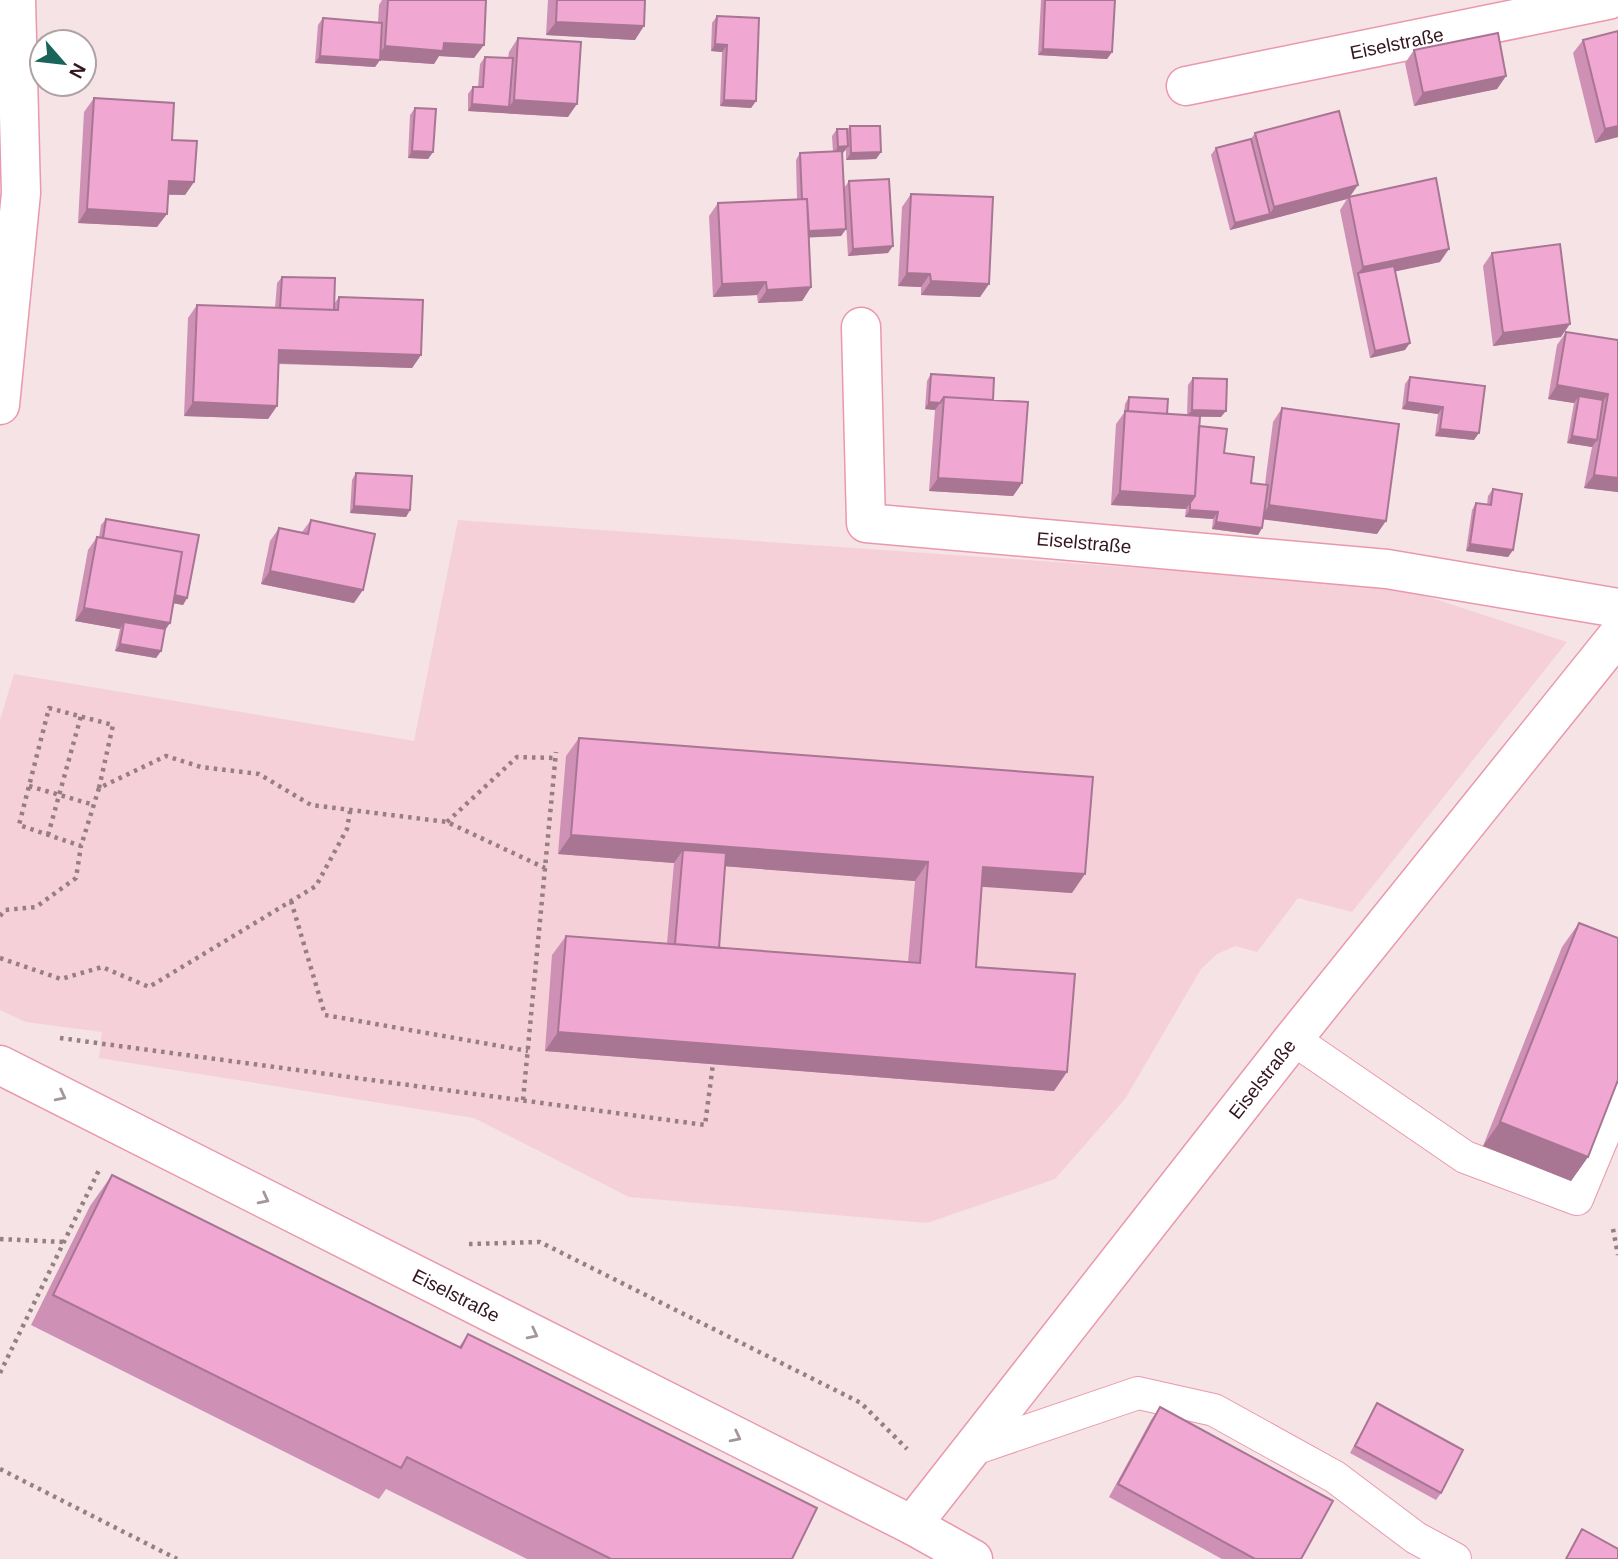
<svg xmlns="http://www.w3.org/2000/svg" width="1618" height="1559" viewBox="0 0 1618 1559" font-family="Arial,sans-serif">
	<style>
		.built { fill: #f6d0d8 }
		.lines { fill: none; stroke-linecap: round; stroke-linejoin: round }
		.lane-casing { stroke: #ea98ad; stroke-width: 34 }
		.street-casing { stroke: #ea98ad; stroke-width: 41 }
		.secondary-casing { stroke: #ea98ad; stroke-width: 41 }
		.path { stroke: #967e83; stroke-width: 4.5; stroke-dasharray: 3.5 5; stroke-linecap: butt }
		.lane { stroke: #fff; stroke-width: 32 }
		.street { stroke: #fff; stroke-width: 38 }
		.secondary { stroke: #fff; stroke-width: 38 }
		.wall { fill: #ce90b5; fill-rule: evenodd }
		.shaded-wall { fill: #a87593 }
		.building { fill: #f0a7d2; stroke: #a87593; stroke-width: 2 }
		.oneway { stroke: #a4969a }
		.labels { text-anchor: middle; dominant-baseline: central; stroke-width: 5; stroke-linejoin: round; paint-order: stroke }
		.street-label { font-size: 19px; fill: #34161e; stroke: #fff }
	</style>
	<rect width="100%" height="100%" fill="#f5e3e6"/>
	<!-- built -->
	<path class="built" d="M 458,520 L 1395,586 L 1567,642 L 1352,912 L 1298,898 L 1257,952 L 1235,946 L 1217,954 L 1201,969 L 1125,1099 L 1055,1179 L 927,1223 L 629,1197 L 474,1118 L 99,1058 L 102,1032 L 26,1022 L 0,1010 L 0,720 L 14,674 L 414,741 Z"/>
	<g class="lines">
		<!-- lane casing -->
		<g class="lane-casing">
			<path id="lane" d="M 1293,1039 L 1465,1157 L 1577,1199 L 1618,1100
				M 968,1451 L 1138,1393 L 1214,1410 L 1335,1477 L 1416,1538 L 1455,1559"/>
		</g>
		<!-- street casing -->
		<g class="street-casing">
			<g id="street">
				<path id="s1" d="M 1186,86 L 1608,0"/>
				<path id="s2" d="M 861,327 L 866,523 L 1387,569 L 1618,608"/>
				<path id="s3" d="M 0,1065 L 912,1525 L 973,1559"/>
				<path id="s4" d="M 912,1525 L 1293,1039 L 1618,635"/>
			</g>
		</g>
		<!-- secondary casing -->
		<g class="secondary-casing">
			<path id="secondary" d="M 0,405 L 21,193 L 16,0"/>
		</g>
		<!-- path -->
		<path class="path" d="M 29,786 L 94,805
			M 99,788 L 113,725 L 49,708 L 19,825 L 81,846 L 99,788 L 166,756 L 201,767 L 259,774 L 311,805 L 447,822 L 545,868
			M 447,822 L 517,757 L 555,758
			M 48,835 L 81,716
			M 291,901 L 325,1015 L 528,1051
			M 0,916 L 5,910 L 36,907 L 76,878 L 81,846
			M 0,958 L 61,979 L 102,967 L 149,987 L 316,886 L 347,829 L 350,811
			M 60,1038 L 705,1125 L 713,1064
			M 523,1100 L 556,752
			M 1613,1229 L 1618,1255
			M 0,1239 L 63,1242
			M 469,1244 L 540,1242 L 861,1403 L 907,1449
			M 0,1373 L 100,1168
			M 0,1469 L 177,1559"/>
		<!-- lane -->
		<use href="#lane" class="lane"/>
		<!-- street -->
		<use href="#street" class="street"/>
		<!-- secondary -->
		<use href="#secondary" class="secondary"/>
	</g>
	<!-- wall -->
	<path class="wall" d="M 382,0 L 486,0 L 474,58 L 439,56 L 434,64 L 380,60 L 375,67 L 315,63 L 318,25 L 323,18 L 378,23 L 379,5 Z
		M 548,0 L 645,0 L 635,40 L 546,35 Z
		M 1041,0 L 1115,0 L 1112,52 L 1107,59 L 1038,55 Z
		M 717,16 L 756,101 L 751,108 L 720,106 L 722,52 L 711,51 L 712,23 Z
		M 1618,31 L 1618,137 L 1595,143 L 1573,53 L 1583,40 Z
		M 518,38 L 568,117 L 468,111 L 468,94 L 473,87 L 478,87 L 480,64 L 485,57 L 508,58 L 509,52 Z
		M 1414,50 L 1506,76 L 1497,89 L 1414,106 L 1405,63 Z
		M 94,98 L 172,140 L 194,182 L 185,195 L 168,195 L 157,227 L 78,223 L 84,112 Z
		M 415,108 L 433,152 L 428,159 L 408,158 L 410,115 Z
		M 850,126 L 881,152 L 876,159 L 846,160 L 846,150 L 842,153 L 846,229 L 841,236 L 809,237 L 811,287 L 802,301 L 758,303 L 757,295 L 713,297 L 709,216 L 718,203 L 797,199 L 796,160 L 800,153 L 833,152 L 832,136 L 837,129 L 847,130 Z
		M 1255,133 L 1351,196 L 1440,262 L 1395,271 L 1405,350 L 1370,358 L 1340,210 L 1347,199 L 1230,230 L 1211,155 L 1216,148 L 1251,139 Z
		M 849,181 L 888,253 L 848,256 L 844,188 Z
		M 911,194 L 989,284 L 980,297 L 921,295 L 921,287 L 898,286 L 902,207 Z
		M 1492,253 L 1561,337 L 1493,346 L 1483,266 Z
		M 282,277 L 334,304 L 339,297 L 421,355 L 412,368 L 278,364 L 277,406 L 268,419 L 184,416 L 188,318 L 197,305 L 275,308 L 277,283 Z
		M 1566,332 L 1618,340 L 1618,492 L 1584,488 L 1592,447 L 1567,443 L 1574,403 L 1548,399 L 1557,345 Z
		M 931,374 L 993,400 L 1022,483 L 1013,496 L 929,491 L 935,410 L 925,409 L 927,381 Z
		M 1410,377 L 1485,386 L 1474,440 L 1435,436 L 1438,414 L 1402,409 L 1405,384 Z
		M 1193,378 L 1221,417 L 1200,417 L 1199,426 L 1251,483 L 1265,484 L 1273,422 L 1282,408 L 1377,534 L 1264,519 L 1262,528 L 1258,535 L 1212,529 L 1213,519 L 1185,517 L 1186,509 L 1111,505 L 1116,424 L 1124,413 L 1125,404 L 1129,397 L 1167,414 L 1187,415 L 1188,385 Z
		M 356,473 L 410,510 L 406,517 L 350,513 L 352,480 Z
		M 1493,489 L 1513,550 L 1508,557 L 1466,551 L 1472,510 L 1476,503 L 1487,505 L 1488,496 Z
		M 106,519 L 187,598 L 183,605 L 173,603 L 170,623 L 165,629 L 161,651 L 156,658 L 115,651 L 120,629 L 75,621 L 88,550 L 97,537 L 99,537 L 101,525 Z
		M 311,520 L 354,603 L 261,584 L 270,541 L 279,528 L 302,532 Z
		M 579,738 L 1072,893 L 982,886 L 976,967 L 1054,1091 L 545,1051 L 552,955 L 566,936 L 667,943 L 674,863 L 558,854 L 566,756 ZM 725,866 L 915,881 L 908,962 L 719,948 Z
		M 1579,923 L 1588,1157 L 1571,1181 L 1483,1146 L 1562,947 Z
		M 112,1175 L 459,1347 L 468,1334 L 792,1559 L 527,1559 L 386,1489 L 379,1499 L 31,1325 L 90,1206 Z
		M 1377,1403 L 1441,1493 L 1436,1500 L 1350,1453 Z
		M 1160,1407 L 1301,1559 L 1222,1559 L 1109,1497 L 1151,1420 Z"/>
	<!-- shaded-wall -->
	<path class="shaded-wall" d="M 556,22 L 644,26 L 635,40 L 546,35 Z
		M 444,43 L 484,45 L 474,58 L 439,56 L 434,64 L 375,60 L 385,46 Z
		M 715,44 L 727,45 L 722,52 L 711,51 Z
		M 1043,49 L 1112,52 L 1107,59 L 1038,55 Z
		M 320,56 L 380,60 L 375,67 L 315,63 Z
		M 1506,76 L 1497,89 L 1414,106 L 1423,93 Z
		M 514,100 L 577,104 L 568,117 L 468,111 L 472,104 L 509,107 Z
		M 724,100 L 756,101 L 751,108 L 720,106 Z
		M 1618,126 L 1618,137 L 1595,143 L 1605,129 Z
		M 848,146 L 843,153 L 833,154 L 838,147 Z
		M 412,151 L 433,152 L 428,159 L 408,158 Z
		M 881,152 L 876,159 L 846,160 L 851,153 Z
		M 169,181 L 194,182 L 185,195 L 160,194 Z
		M 1358,185 L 1349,198 L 1349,197 L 1347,199 L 1230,230 L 1235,223 L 1270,214 L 1274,207 Z
		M 87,209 L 167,214 L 157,227 L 78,223 Z
		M 846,229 L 841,236 L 799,238 L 804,231 Z
		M 893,246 L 888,253 L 848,256 L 853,249 Z
		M 1449,249 L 1440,262 L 1360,279 L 1358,273 L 1363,267 Z
		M 907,273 L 930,274 L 921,287 L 898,286 Z
		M 931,281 L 989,284 L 980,297 L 921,295 Z
		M 766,282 L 757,295 L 713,297 L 722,284 Z
		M 811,287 L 802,301 L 758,303 L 767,290 Z
		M 1570,324 L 1561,337 L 1493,346 L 1503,333 Z
		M 1410,343 L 1405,350 L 1370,358 L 1375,351 Z
		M 279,350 L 421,355 L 412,368 L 269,363 Z
		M 1557,385 L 1608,394 L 1599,407 L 1579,396 L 1574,403 L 1548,399 Z
		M 193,402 L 277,406 L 268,419 L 184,416 Z
		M 929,402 L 940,403 L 935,410 L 925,409 Z
		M 1407,402 L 1443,407 L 1438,414 L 1402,409 Z
		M 1192,410 L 1226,411 L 1221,417 L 1187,416 Z
		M 1440,429 L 1479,433 L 1474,440 L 1435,436 Z
		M 1572,436 L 1597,440 L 1592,447 L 1567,443 Z
		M 1594,475 L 1618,478 L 1618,492 L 1584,488 Z
		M 938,478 L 1022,483 L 1013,496 L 929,491 Z
		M 1120,491 L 1195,496 L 1186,509 L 1111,505 Z
		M 1269,505 L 1386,521 L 1377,534 L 1260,519 Z
		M 354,506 L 410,510 L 406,517 L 350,513 Z
		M 1190,510 L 1218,512 L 1213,519 L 1185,517 Z
		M 1216,522 L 1262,528 L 1258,535 L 1212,529 Z
		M 1470,544 L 1513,550 L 1508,557 L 1466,551 Z
		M 270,571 L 363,590 L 354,603 L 261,584 Z
		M 172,595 L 187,598 L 183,605 L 167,602 Z
		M 84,608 L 170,623 L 161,636 L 124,622 L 120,629 L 75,621 Z
		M 120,644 L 161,651 L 156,658 L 115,651 Z
		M 571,835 L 928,862 L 915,881 L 682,863 L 683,850 L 674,863 L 558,854 Z
		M 983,867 L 1085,874 L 1072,893 L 970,886 Z
		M 558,1032 L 1067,1072 L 1054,1091 L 545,1051 Z
		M 1500,1122 L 1588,1157 L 1571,1181 L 1483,1146 Z"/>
	<!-- building -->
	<path class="building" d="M 388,0 L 486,0 L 484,45 L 444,43 L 443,51 L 385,46 Z
		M 557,0 L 645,0 L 644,26 L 556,22 Z
		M 1045,0 L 1115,0 L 1112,52 L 1043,49 Z
		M 717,16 L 759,18 L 756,101 L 724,100 L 727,45 L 715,44 Z
		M 323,18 L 382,23 L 380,60 L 320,56 Z
		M 1618,31 L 1618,126 L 1605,129 L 1583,40 Z
		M 1498,33 L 1506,76 L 1423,93 L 1414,50 Z
		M 518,38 L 581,42 L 577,104 L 514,100 Z
		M 485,57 L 513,58 L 509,107 L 472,104 L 473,87 L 483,87 Z
		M 94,98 L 174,103 L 172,140 L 197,141 L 194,182 L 169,181 L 167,214 L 87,209 Z
		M 415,108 L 436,109 L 433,152 L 412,151 Z
		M 1339,111 L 1358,185 L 1274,207 L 1255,133 Z
		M 850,126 L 880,126 L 881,152 L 851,153 Z
		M 837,129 L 847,129 L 848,146 L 838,147 Z
		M 1251,139 L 1270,214 L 1235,223 L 1216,148 Z
		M 842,151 L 846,229 L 809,231 L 807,199 L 802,199 L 800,153 Z
		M 1436,178 L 1449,249 L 1363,267 L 1349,197 Z
		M 889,179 L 893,246 L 853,249 L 849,181 Z
		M 911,194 L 993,197 L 989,284 L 931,281 L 930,274 L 907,273 Z
		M 807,199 L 811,287 L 767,290 L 766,282 L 722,284 L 718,203 Z
		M 1560,244 L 1570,324 L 1503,333 L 1492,253 Z
		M 1394,266 L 1410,343 L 1375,351 L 1358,273 Z
		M 282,277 L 335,278 L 334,310 L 280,308 Z
		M 339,297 L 423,300 L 421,355 L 279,350 L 277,406 L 193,402 L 197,305 L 338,310 Z
		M 1566,332 L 1618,340 L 1618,478 L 1594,475 L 1608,394 L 1557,385 Z
		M 931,374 L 994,378 L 993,400 L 944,397 L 940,403 L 929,402 Z
		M 1410,377 L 1485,386 L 1479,433 L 1440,429 L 1443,407 L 1407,402 Z
		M 1193,378 L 1227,379 L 1226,411 L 1192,410 Z
		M 1579,396 L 1603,400 L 1597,440 L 1572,436 Z
		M 944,397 L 1028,402 L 1022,483 L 938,478 Z
		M 1129,397 L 1168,399 L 1167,414 L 1128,411 Z
		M 1282,408 L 1399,424 L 1386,521 L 1269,505 Z
		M 1125,411 L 1200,416 L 1195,496 L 1120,491 Z
		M 1199,426 L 1227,429 L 1224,453 L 1254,457 L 1251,483 L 1268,485 L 1262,528 L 1216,522 L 1218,512 L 1190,510 L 1190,503 L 1195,496 Z
		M 356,473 L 412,476 L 410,510 L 354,506 Z
		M 1493,489 L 1522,494 L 1513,550 L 1470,544 L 1476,503 L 1491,505 Z
		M 106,519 L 199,535 L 187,598 L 175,595 L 182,552 L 103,538 Z
		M 311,520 L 375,534 L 363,590 L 270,571 L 279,528 L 308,534 Z
		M 97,537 L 182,552 L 170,623 L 84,608 Z
		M 124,622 L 165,629 L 161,651 L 120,644 Z
		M 579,738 L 1093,777 L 1085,874 L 983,867 L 976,967 L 1075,974 L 1067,1072 L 558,1032 L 566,936 L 920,963 L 928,862 L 571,835 Z
		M 683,850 L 726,853 L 719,948 L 675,944 Z
		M 1579,923 L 1618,938 L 1618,1080 L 1588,1157 L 1500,1122 Z
		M 112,1175 L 461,1348 L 468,1334 L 817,1508 L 792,1559 L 611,1559 L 407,1457 L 401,1468 L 53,1295 Z
		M 1377,1403 L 1463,1450 L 1441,1493 L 1355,1446 Z
		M 1160,1407 L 1333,1501 L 1301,1559 L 1255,1559 L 1118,1484 Z
		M 1582,1529 L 1618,1549 L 1618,1559 L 1566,1559 Z"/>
	<!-- one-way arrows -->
	<defs><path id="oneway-chevron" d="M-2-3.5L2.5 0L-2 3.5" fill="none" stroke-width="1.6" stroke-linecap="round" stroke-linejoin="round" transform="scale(1.75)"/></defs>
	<g class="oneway">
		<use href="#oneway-chevron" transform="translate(61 1096) rotate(27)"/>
		<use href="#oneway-chevron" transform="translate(264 1199) rotate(27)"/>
		<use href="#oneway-chevron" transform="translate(533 1334) rotate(27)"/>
		<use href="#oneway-chevron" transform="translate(736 1437) rotate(27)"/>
	</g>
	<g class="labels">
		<!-- street labels -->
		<g class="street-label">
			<text stroke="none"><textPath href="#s1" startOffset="215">Eiselstraße</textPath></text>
			<text stroke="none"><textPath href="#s2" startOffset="415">Eiselstraße</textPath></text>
			<text stroke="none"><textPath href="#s4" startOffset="567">Eiselstraße</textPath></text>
			<text stroke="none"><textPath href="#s3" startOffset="511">Eiselstraße</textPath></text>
		</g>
	</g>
	<!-- north arrow -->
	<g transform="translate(63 63) rotate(118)"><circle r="33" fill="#ffffff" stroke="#aea2a5" stroke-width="2"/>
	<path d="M0-5L12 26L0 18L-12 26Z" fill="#19645b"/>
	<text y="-10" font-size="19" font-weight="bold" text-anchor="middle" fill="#34161e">N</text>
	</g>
</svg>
